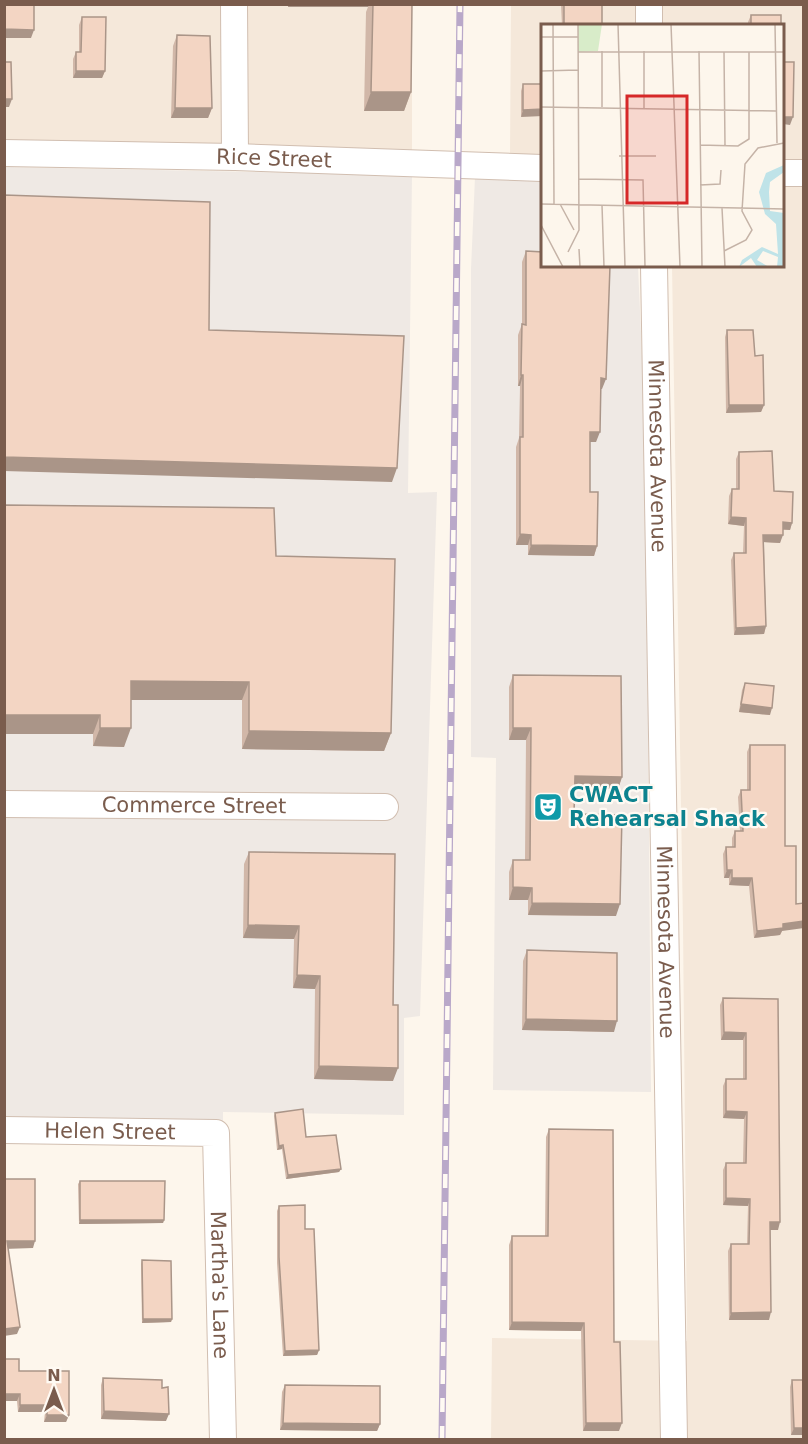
<svg xmlns="http://www.w3.org/2000/svg" width="808" height="1444" viewBox="0 0 808 1444" font-family="'DejaVu Sans',sans-serif">
	<style>
		.residential { fill: #f5e8da }
		.industrial { fill: #efe9e4 }
		.lines { fill: none; stroke-linecap: round; stroke-linejoin: round }
		.street-casing { stroke: #d1beb0; stroke-width: 28 }
		.street { stroke: #fff; stroke-width: 26 }
		.rail-casing { stroke: #b9a8c9; stroke-width: 7 }
		.rail { stroke: #fffaf3; stroke-width: 4.5; stroke-dasharray: 14; stroke-linecap: butt }
		.wall { fill: #d1b7a8 }
		.shaded-wall { fill: #aa9588 }
		.building { fill: #f3d5c3; stroke: #aa9588; stroke-width: 1.5 }
		.labels { text-anchor: middle; dominant-baseline: central; stroke-width: 4.5; stroke-linejoin: round; paint-order: stroke }
		.street-label { font-size: 21px; fill: #7a5c4d; stroke: #fffaf3 }
		.culture-label { font-size: 21px; font-weight: bold; fill: #0d838f; stroke: #fffaf3; text-anchor: start }
		.inset-road { fill: none; stroke: #c5b3a7; stroke-width: 1.5 }
		.view { fill: #d62828; fill-opacity: 0.15; stroke: #d62828; stroke-width: 3 }
		.inset-edge { fill: none; stroke: #7a5c4d; stroke-width: 3 }
	</style>
	<rect width="100%" height="100%" fill="#fdf6ec"/>
	<!-- residential -->
	<path class="residential" d="M 5,5 L 412,5 L 412,153 L 5,142 Z
		M 511,5 L 803,5 L 803,1439 L 491,1440 L 492,1338 L 687,1341 L 683,926 L 672,266 L 782,266 L 782,26 L 542,26 L 542,155 L 510,155 Z"/>
	<!-- industrial -->
	<path class="industrial" d="M 5,167 L 412,175 L 408,493 L 437,492 L 420,1016 L 404,1018 L 404,1115 L 223,1112 L 223,1124 L 5,1120 Z
		M 475,177 L 542,179 L 542,266 L 638,266 L 646,447 L 651,1092 L 493,1090 L 496,758 L 471,757 L 471,269 Z"/>
	<g class="lines">
		<!-- street casing -->
		<g class="street-casing">
			<g id="street">
				<path d="M 234,4 L 235,157"/>
				<path d="M 649,4 L 649,26"/>
				<path id="s1" d="M 4,153 L 235,157 L 542,168"/>
				<path d="M 782,173 L 804,173"/>
				<path id="s2" d="M 654,266 L 674,1440"/>
				<path id="s3" d="M 4,804 L 385,807"/>
				<path id="s4" d="M 4,1130 L 216,1133 L 223,1440"/>
			</g>
		</g>
		<!-- street -->
		<use href="#street" class="street"/>
		<!-- rail casing -->
		<g class="rail-casing">
			<path id="rail" d="M 442,1440 L 460,4"/>
		</g>
		<!-- rail -->
		<use href="#rail" class="rail"/>
	</g>
	<!-- wall -->
	<path class="wall" d="M 288,4 L 412,4 L 411,92 L 404,111 L 364,111 L 366,12 L 368,7 L 288,7 Z
		M 561,4 L 602,4 L 602,26 L 562,26 Z
		M 751,15 L 781,26 L 748,26 L 748,22 Z
		M 82,17 L 105,71 L 102,78 L 73,78 L 73,59 L 76,52 L 79,52 L 79,25 Z
		M 177,35 L 212,108 L 208,118 L 171,118 L 173,46 Z
		M 523,84 L 543,84 L 521,117 L 521,91 Z
		M 526,251 L 602,389 L 601,389 L 596,442 L 590,442 L 590,492 L 597,546 L 594,556 L 528,555 L 528,545 L 516,545 L 516,447 L 519,438 L 520,386 L 518,386 L 518,335 L 522,324 L 522,262 Z
		M 727,330 L 755,356 L 764,405 L 761,412 L 726,413 L 725,337 Z
		M 739,452 L 774,491 L 792,523 L 790,530 L 783,530 L 780,543 L 764,542 L 766,626 L 764,634 L 734,635 L 731,560 L 734,553 L 743,553 L 744,526 L 728,524 L 729,496 L 732,489 L 736,489 L 736,459 Z
		M 276,556 L 391,733 L 384,751 L 242,749 L 242,700 L 131,700 L 124,747 L 93,746 L 93,734 L 4,734 Z
		M 513,675 L 622,777 L 618,789 L 575,788 L 574,814 L 616,916 L 528,915 L 528,900 L 509,900 L 509,872 L 513,860 L 525,860 L 526,740 L 509,740 L 509,687 Z
		M 745,683 L 770,715 L 739,712 L 742,690 Z
		M 750,745 L 782,931 L 780,935 L 754,938 L 749,886 L 729,885 L 729,878 L 724,878 L 723,854 L 726,847 L 732,847 L 732,838 L 735,831 L 740,831 L 738,797 L 741,790 L 747,790 L 747,752 Z
		M 249,852 L 395,854 L 393,1081 L 314,1079 L 315,989 L 293,988 L 294,939 L 243,938 L 244,864 Z
		M 527,950 L 614,1032 L 522,1030 L 523,961 Z
		M 723,998 L 778,999 L 778,1230 L 770,1230 L 769,1320 L 729,1320 L 728,1251 L 731,1244 L 747,1244 L 748,1206 L 723,1205 L 723,1170 L 726,1163 L 743,1163 L 744,1119 L 723,1118 L 723,1086 L 726,1079 L 743,1079 L 743,1040 L 721,1040 L 720,1005 Z
		M 275,1113 L 306,1137 L 341,1169 L 339,1172 L 286,1179 L 282,1149 L 277,1150 L 274,1116 Z
		M 549,1129 L 614,1342 L 619,1431 L 583,1431 L 581,1331 L 509,1330 L 509,1245 L 512,1236 L 545,1236 L 546,1137 Z
		M 80,1181 L 164,1220 L 163,1223 L 79,1224 L 78,1184 Z
		M 279,1206 L 305,1229 L 319,1350 L 317,1355 L 283,1356 L 277,1263 L 277,1211 Z
		M 142,1260 L 172,1319 L 171,1322 L 142,1323 L 141,1264 Z
		M 19,1371 L 69,1415 L 66,1422 L 44,1422 L 45,1412 L 18,1412 L 17,1401 L 4,1401 Z
		M 103,1378 L 162,1388 L 166,1421 L 101,1419 L 101,1385 Z
		M 792,1380 L 804,1435 L 791,1435 L 790,1387 Z
		M 285,1385 L 380,1424 L 377,1431 L 280,1430 L 282,1392 Z"/>
	<!-- shaded-wall -->
	<path class="shaded-wall" d="M 289,4 L 369,4 L 368,7 L 288,7 Z
		M 4,29 L 34,30 L 31,38 L 4,38 Z
		M 76,71 L 105,71 L 102,78 L 73,78 Z
		M 371,92 L 411,92 L 404,111 L 364,111 Z
		M 4,99 L 12,99 L 9,107 L 4,107 Z
		M 175,108 L 212,108 L 208,118 L 171,118 Z
		M 543,109 L 543,116 L 521,117 L 523,110 Z
		M 783,117 L 793,117 L 790,125 L 783,124 Z
		M 521,375 L 523,375 L 520,386 L 518,386 Z
		M 601,378 L 606,379 L 602,389 L 597,389 Z
		M 729,405 L 764,405 L 761,412 L 726,413 Z
		M 590,432 L 600,432 L 596,442 L 586,442 Z
		M 4,457 L 397,468 L 392,482 L 4,471 Z
		M 731,517 L 746,518 L 744,526 L 728,524 Z
		M 783,522 L 792,523 L 790,530 L 780,529 Z
		M 520,534 L 531,535 L 528,545 L 516,545 Z
		M 763,535 L 783,535 L 780,543 L 761,542 Z
		M 531,545 L 597,546 L 594,556 L 528,555 Z
		M 766,626 L 764,634 L 734,635 L 736,628 Z
		M 131,681 L 249,682 L 242,700 L 124,700 Z
		M 741,704 L 772,708 L 770,715 L 739,712 Z
		M 6,715 L 100,715 L 93,734 L 4,734 L 4,720 Z
		M 100,728 L 131,728 L 124,747 L 93,746 Z
		M 513,728 L 531,728 L 526,740 L 509,740 Z
		M 249,731 L 391,733 L 384,751 L 242,749 Z
		M 575,776 L 622,777 L 618,789 L 571,788 Z
		M 727,870 L 732,870 L 729,878 L 724,878 Z
		M 732,878 L 752,878 L 749,886 L 729,885 Z
		M 513,887 L 532,888 L 528,900 L 509,900 Z
		M 532,903 L 620,904 L 616,916 L 528,915 Z
		M 804,921 L 804,928 L 782,931 L 780,935 L 754,938 L 757,931 L 783,924 Z
		M 248,925 L 299,926 L 294,939 L 243,938 Z
		M 297,975 L 320,976 L 315,989 L 293,988 Z
		M 526,1019 L 617,1021 L 614,1032 L 522,1030 Z
		M 724,1032 L 746,1033 L 743,1040 L 721,1040 Z
		M 319,1066 L 398,1068 L 393,1081 L 314,1079 Z
		M 726,1111 L 747,1112 L 744,1119 L 723,1118 Z
		M 283,1145 L 282,1149 L 277,1150 L 279,1146 Z
		M 341,1169 L 339,1172 L 286,1179 L 288,1175 Z
		M 726,1198 L 750,1199 L 748,1206 L 723,1205 Z
		M 80,1220 L 164,1220 L 163,1223 L 79,1224 Z
		M 770,1222 L 780,1222 L 778,1230 L 768,1230 Z
		M 7,1241 L 35,1241 L 33,1248 L 4,1249 Z
		M 771,1312 L 769,1320 L 729,1320 L 731,1313 Z
		M 143,1319 L 172,1319 L 171,1322 L 142,1323 Z
		M 512,1322 L 584,1323 L 581,1331 L 509,1330 Z
		M 20,1327 L 17,1334 L 4,1336 L 4,1329 Z
		M 319,1350 L 317,1355 L 283,1356 L 285,1351 Z
		M 4,1394 L 20,1394 L 17,1401 L 4,1401 Z
		M 20,1405 L 47,1405 L 45,1412 L 18,1412 Z
		M 104,1411 L 169,1414 L 166,1421 L 101,1419 Z
		M 47,1415 L 69,1415 L 66,1422 L 44,1422 Z
		M 283,1423 L 380,1424 L 377,1431 L 280,1430 Z
		M 586,1423 L 622,1423 L 619,1431 L 583,1431 Z
		M 794,1428 L 804,1428 L 804,1435 L 791,1435 Z"/>
	<!-- building -->
	<path class="building" d="M 4,4 L 34,4 L 34,30 L 4,29 Z
		M 373,4 L 412,4 L 411,92 L 371,92 Z
		M 564,4 L 602,4 L 602,26 L 564,26 Z
		M 751,15 L 781,15 L 781,26 L 751,26 Z
		M 82,17 L 106,17 L 105,71 L 76,71 L 76,52 L 81,52 Z
		M 177,35 L 210,36 L 212,108 L 175,108 Z
		M 4,62 L 11,62 L 12,99 L 4,99 Z
		M 783,62 L 794,62 L 793,117 L 783,117 Z
		M 523,84 L 543,84 L 543,109 L 523,110 Z
		M 4,195 L 210,202 L 209,330 L 404,336 L 397,468 L 4,457 Z
		M 526,251 L 543,252 L 543,266 L 610,266 L 606,379 L 601,378 L 600,432 L 590,432 L 590,492 L 598,492 L 597,546 L 531,545 L 531,535 L 520,534 L 520,437 L 523,437 L 523,375 L 521,375 L 522,324 L 526,325 Z
		M 727,330 L 753,330 L 755,356 L 763,355 L 764,405 L 729,405 Z
		M 772,451 L 774,491 L 793,492 L 792,523 L 783,522 L 783,535 L 763,535 L 766,626 L 736,628 L 734,553 L 746,553 L 746,518 L 731,517 L 732,489 L 739,489 L 739,452 Z
		M 4,505 L 274,508 L 276,556 L 395,559 L 391,733 L 249,731 L 249,682 L 131,681 L 131,728 L 100,728 L 100,715 L 6,715 L 6,727 L 4,727 Z
		M 513,675 L 621,676 L 622,777 L 575,776 L 574,814 L 622,815 L 620,904 L 532,903 L 532,888 L 513,887 L 513,860 L 530,860 L 531,728 L 513,728 Z
		M 745,683 L 774,686 L 772,708 L 741,704 Z
		M 750,745 L 785,745 L 785,846 L 796,846 L 796,904 L 804,903 L 804,921 L 783,924 L 783,928 L 757,931 L 752,878 L 732,878 L 732,870 L 727,870 L 726,847 L 735,847 L 735,831 L 743,831 L 741,790 L 750,790 Z
		M 249,852 L 395,854 L 393,1005 L 398,1005 L 398,1068 L 319,1066 L 320,976 L 297,975 L 299,926 L 248,925 Z
		M 527,950 L 617,953 L 617,1021 L 526,1019 Z
		M 723,998 L 778,999 L 780,1222 L 770,1222 L 771,1312 L 731,1313 L 731,1244 L 749,1244 L 750,1199 L 726,1198 L 726,1163 L 746,1163 L 747,1112 L 726,1111 L 726,1079 L 746,1079 L 746,1033 L 724,1032 Z
		M 303,1109 L 306,1137 L 336,1135 L 341,1169 L 288,1175 L 283,1145 L 279,1146 L 275,1113 Z
		M 549,1129 L 613,1130 L 614,1342 L 620,1342 L 622,1423 L 586,1423 L 584,1323 L 512,1322 L 512,1236 L 548,1236 Z
		M 4,1179 L 35,1179 L 35,1241 L 7,1241 L 20,1327 L 4,1329 Z
		M 80,1181 L 165,1181 L 164,1220 L 80,1220 Z
		M 305,1205 L 305,1229 L 314,1229 L 319,1350 L 285,1351 L 279,1257 L 279,1206 Z
		M 142,1260 L 171,1261 L 172,1319 L 143,1319 Z
		M 4,1359 L 19,1359 L 19,1371 L 69,1371 L 69,1415 L 47,1415 L 47,1405 L 20,1405 L 20,1394 L 4,1394 Z
		M 103,1378 L 162,1380 L 162,1388 L 168,1387 L 169,1414 L 104,1411 Z
		M 792,1380 L 804,1380 L 804,1428 L 794,1428 Z
		M 285,1385 L 380,1386 L 380,1424 L 283,1423 Z"/>
	<!-- icons -->
	<defs>
		<g id="theatre-square" transform="scale(1.5)"><rect x="-9" y="-9" width="18" height="18" rx="4" fill="#0f9aa8" stroke="#fffaf3"/><path d="M-5-5.5Q0-4 5-5.5V0Q5 5 0 6Q-5 5-5 0ZM-3.3-2.5H-1v1.5H-3.3ZM1-2.5H3.3v1.5H1ZM-2.8 1Q0 5.5 2.8 1Z" fill="#fff"/></g>
	</defs>
	<g fill-rule="evenodd">
		<use href="#theatre-square" x="548" y="807"/>
	</g>
	<g class="labels">
		<!-- street labels -->
		<g class="street-label">
			<text stroke="none"><textPath href="#s1" startOffset="270">Rice Street</textPath></text>
			<text stroke="none"><textPath href="#s2" startOffset="190">Minnesota Avenue</textPath></text>
			<text stroke="none"><textPath href="#s3" startOffset="190">Commerce Street</textPath></text>
			<text stroke="none"><textPath href="#s2" startOffset="676">Minnesota Avenue</textPath></text>
			<text stroke="none"><textPath href="#s4" startOffset="106">Helen Street</textPath></text>
			<text stroke="none"><textPath href="#s4" startOffset="364">Martha's Lane</textPath></text>
		</g>
		<!-- culture labels -->
		<g class="culture-label">
			<text x="569" y="795">CWACT<tspan x="569" dy="24">Rehearsal Shack</tspan></text>
		</g>
	</g>
	<!-- overview -->
	<g transform="translate(541 24)">
		<rect width="243" height="243" fill="#fdf6ec"/>
		<path d="M 37,0 L 61,0 L 57,27 L 37,28 Z" fill="#d8ecc9"/>
		<path d="M 243,141 L 243,148 L 229,158 L 228,168 L 229,187 L 243,189 L 242,243 L 236,243 L 237,233 L 222,227 L 216,236 L 228,243 L 216,243 L 210,234 L 198,243 L 201,236 L 221,223 L 237,230 L 235,200 L 224,190 L 218,168 L 225,149 Z" fill="#bfe3e8"/>
		<path class="inset-road" d="M 12,0 L 13,180M 77,0 L 84,243M 130,0 L 139,243M 234,0 L 236,119M 0,13 L 37,13M 61,27 L 61,83M 103,27 L 103,84M 158,27 L 161,243M 37,28 L 243,28M 183,28 L 184,122M 0,47 L 37,46M 0,83 L 235,87M 159,121 L 197,122 L 208,115 L 208,28M 78,132 L 115,132M 38,155 L 102,156 L 104,243M 159,161 L 179,160 L 180,146M 0,180 L 243,185M 19,180 L 33,206M 61,181 L 63,243M 181,184 L 184,243M 0,201 L 22,243M 38,225 L 39,243M 183,227 L 205,216 L 211,206 L 201,187 L 204,140 L 217,124 L 243,119M 27,228 L 38,206 L 37,0"/>
		<path class="view" d="M 86,72 L 146,72 L 146,179 L 86,179 Z"/>
		<rect width="243" height="243" class="inset-edge"/>
	</g>
	<!-- border -->
	<rect width="808" height="1444" fill="none" stroke="#7a5c4d" stroke-width="12"/>
	<!-- north arrow -->
	<g transform="translate(54 1390)" stroke="#fffaf3" stroke-width="4.5" paint-order="stroke">
	<path d="M0-4.5L10 22L0 15L-10 22Z" fill="#7a5c4d"/>
	<text y="-9" font-size="16" font-weight="bold" text-anchor="middle" fill="#7a5c4d">N</text>
	</g>
</svg>
